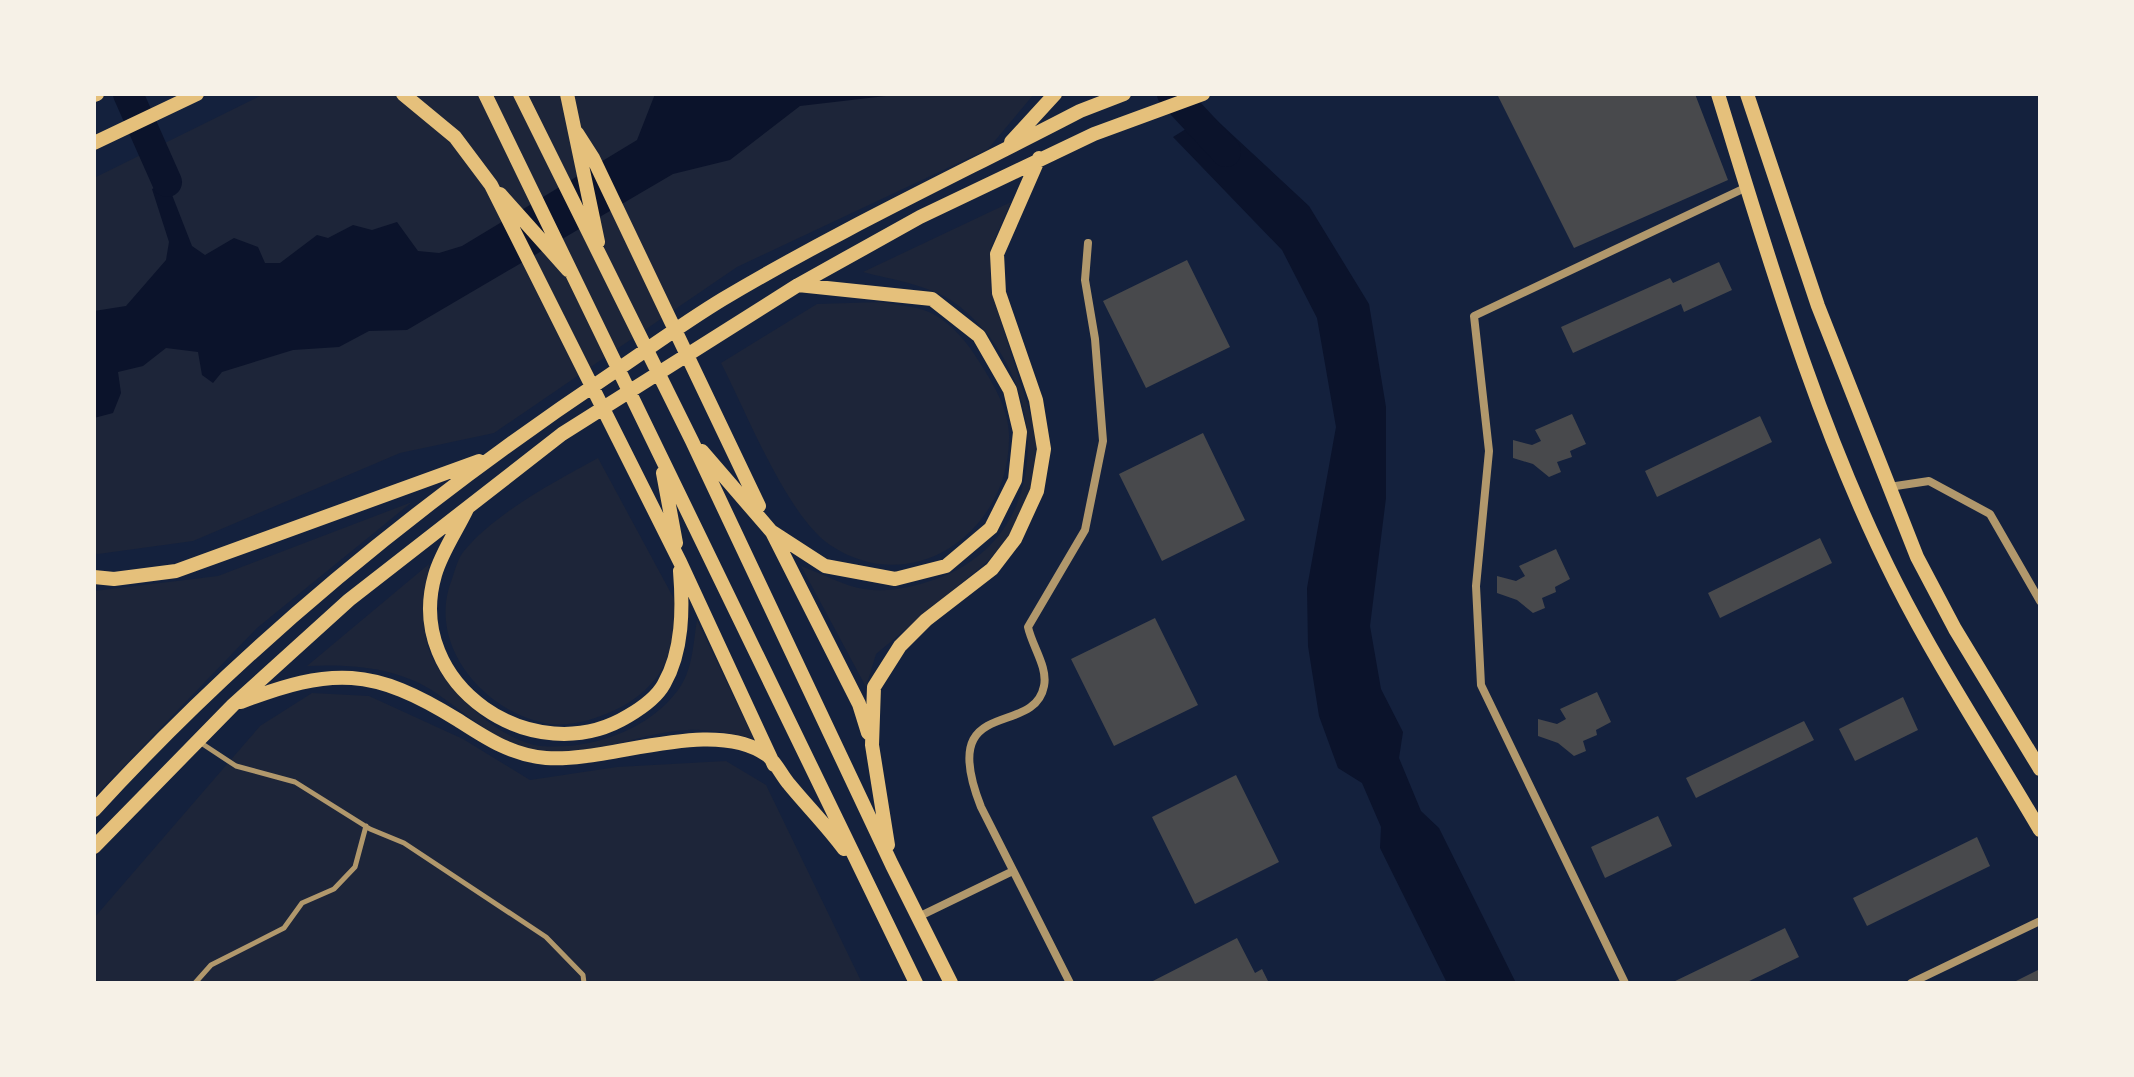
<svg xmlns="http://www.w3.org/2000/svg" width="2134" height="1077" viewBox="0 0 2134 1077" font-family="'DejaVu Sans',sans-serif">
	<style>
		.green { fill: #1d2539 }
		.water { fill: #0b132b }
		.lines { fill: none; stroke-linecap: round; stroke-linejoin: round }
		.river { stroke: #0b132b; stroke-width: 30 }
		.building { fill: #48494c }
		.service { stroke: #b1986c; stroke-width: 5 }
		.minor { stroke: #b1986c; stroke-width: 8 }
		.secondary { stroke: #e5c07b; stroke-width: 14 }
		.primary { stroke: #e5c07b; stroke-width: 14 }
	</style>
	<rect width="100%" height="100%" fill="#14213d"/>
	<!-- green -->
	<path class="green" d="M 264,94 L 1034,94 L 988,149 L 737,267 L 494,433 L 400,453 L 193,541 L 98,554 L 94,553 L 94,178 Z
		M 1011,202 L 990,250 L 991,290 L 1037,435 L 1033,488 L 1009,537 L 987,562 L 876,654 L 866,687 L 801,566 C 821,573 844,586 864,589 C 888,593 913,587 936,579 C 1060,535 1050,373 955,303 C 930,285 893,280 863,272 Z
		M 881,302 C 896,305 915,306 929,312 C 951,322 968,343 980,363 C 993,383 1009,410 1009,435 C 1011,530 914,601 830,545 C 787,516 746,411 721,363 L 817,304 Z
		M 598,458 L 679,608 C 675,625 672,644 666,661 C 658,682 634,702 615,710 C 594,720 567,728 544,723 C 482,710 426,643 452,579 C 455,570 458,558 464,551 C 495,513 556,481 598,458 Z
		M 412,502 L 257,628 L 94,797 L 94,591 L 218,576 Z
		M 429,564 C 426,593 419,627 431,655 C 447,691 501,742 541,746 C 590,750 648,731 678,690 C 693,670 693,644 697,620 L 754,739 C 734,734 709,729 688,730 C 638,732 587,761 536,751 C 497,743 468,715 436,693 C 398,667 351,664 307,666 Z
		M 312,693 L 369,696 L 463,739 L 530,780 L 617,767 L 726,761 L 766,785 L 862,983 L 94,983 L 94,918 L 260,726 Z"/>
	<!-- water -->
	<path class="water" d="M 655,94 L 903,94 L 800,106 L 730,160 L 673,174 L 407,330 L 369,331 L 339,347 L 293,350 L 222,372 L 213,383 L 202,375 L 198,352 L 166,348 L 143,366 L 118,372 L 121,393 L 113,413 L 94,418 L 94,311 L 126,306 L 166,260 L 169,242 L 152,189 L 167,182 L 192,246 L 205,255 L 234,238 L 258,247 L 265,263 L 280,263 L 317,235 L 328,238 L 353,225 L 372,230 L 397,222 L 418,251 L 439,253 L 462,246 L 637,140 Z
		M 1210,114 L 1309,206 L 1369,304 L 1386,407 L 1386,498 L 1370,626 L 1381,689 L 1403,732 L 1399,758 L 1421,811 L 1439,828 L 1516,983 L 1447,983 L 1380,848 L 1381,827 L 1362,783 L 1338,768 L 1319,716 L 1308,646 L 1307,588 L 1336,427 L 1317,318 L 1282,250 L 1173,137 Z"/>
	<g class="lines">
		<!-- river -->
		<path class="river" d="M 128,94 L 167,182
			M 1172,94 L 1226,152"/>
	</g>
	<!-- building -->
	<path class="building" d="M 1497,94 L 1695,94 L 1728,180 L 1574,248 Z
		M 1187,260 L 1230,347 L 1146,388 L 1103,301 Z
		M 1719,262 L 1732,290 L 1684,312 L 1681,304 L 1573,353 L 1561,327 L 1670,278 L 1673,283 Z
		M 1572,414 L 1586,444 L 1570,451 L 1572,457 L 1557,462 L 1561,472 L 1549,477 L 1533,464 L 1513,458 L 1513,440 L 1532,445 L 1541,441 L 1535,430 Z
		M 1760,416 L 1772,442 L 1657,497 L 1645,471 Z
		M 1203,433 L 1245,520 L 1162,561 L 1119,474 Z
		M 1820,538 L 1832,563 L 1720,618 L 1708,593 Z
		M 1556,549 L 1570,579 L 1555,587 L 1556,592 L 1542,598 L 1545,608 L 1533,613 L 1517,600 L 1497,593 L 1497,576 L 1516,581 L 1525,576 L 1519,566 Z
		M 1155,618 L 1198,705 L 1114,746 L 1071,659 Z
		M 1597,692 L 1611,722 L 1596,730 L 1597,735 L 1583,741 L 1586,751 L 1574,756 L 1558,743 L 1538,736 L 1538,719 L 1557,724 L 1566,719 L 1560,709 Z
		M 1903,697 L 1918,730 L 1855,761 L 1839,729 Z
		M 1804,721 L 1814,740 L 1696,798 L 1686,778 Z
		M 1236,775 L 1279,862 L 1195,904 L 1152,817 Z
		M 1658,816 L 1672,846 L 1605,878 L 1591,847 Z
		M 1977,837 L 1990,866 L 1867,926 L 1853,898 Z
		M 1785,928 L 1799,957 L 1745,983 L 1671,983 Z
		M 1237,938 L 1255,973 L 1262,969 L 1269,983 L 1149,983 Z
		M 2040,969 L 2040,983 L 2012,983 Z"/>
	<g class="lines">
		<!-- service -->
		<path class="service" d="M 198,741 L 236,766 L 295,782 L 370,829 L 404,843 L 546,937 L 583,975 L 584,983
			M 195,983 L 211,965 L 284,928 L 302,903 L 334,889 L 355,867 L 366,826"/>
		<!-- minor -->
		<path class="minor" d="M 1889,487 L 1929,481 L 1990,514 L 2040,601
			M 918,917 L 1013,871
			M 1070,983 L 981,807 C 936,693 1034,739 1044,686 C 1048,667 1032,646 1028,627 L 1085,530 L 1103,441 L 1095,339 L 1085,280 L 1088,243
			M 1625,983 L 1481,685 L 1476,586 L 1489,451 L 1474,316 L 1747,187
			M 1911,983 L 2040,921"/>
		<!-- secondary -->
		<path class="secondary" d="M 1718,94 C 1769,259 1818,429 1896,583 C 1939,668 1992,748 2040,830
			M 1747,94 L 1818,306 L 1917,557 L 1955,629 L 2040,769
			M 94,95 L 97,94
			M 94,143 L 197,94"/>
		<!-- primary -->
		<path class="primary" d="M 403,94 L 455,137 L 491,185 L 680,562 L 774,765
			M 485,94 L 916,983
			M 520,94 L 692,441 L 892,865 L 951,983
			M 567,94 L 598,242
			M 577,133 L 593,158 L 759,506
			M 1011,142 L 1055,94
			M 500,194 L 568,270
			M 702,451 L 771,531 L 825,566 L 895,579 L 946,566 L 991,528 L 1015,480 L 1020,432 L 1010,390 L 979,336 L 932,299 L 798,285
			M 663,473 L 676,543
			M 467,509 C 457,530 441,553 435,575 C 403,685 534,773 628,716 C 640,709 657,697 664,684 C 683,651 683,608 680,571
			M 772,532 L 859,704 L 868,733
			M 94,577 L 114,579 L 176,571 L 479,461
			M 241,702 C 332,667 373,667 458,720 C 486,738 511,755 546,758 C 609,763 712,716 767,755 C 775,761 782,776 789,784 C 807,806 827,826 844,849
			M 94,810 C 246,644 424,499 611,374 C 648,349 685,322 723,299 C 839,230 961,173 1080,111 L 1124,94
			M 888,845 L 872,745 L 874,687 L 900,646 L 926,620 L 992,569 L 1015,539 L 1037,491 L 1044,449 L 1036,400 L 999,293 L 997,254 L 1039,158
			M 94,847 L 233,705 L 349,600 L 562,434 L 798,285 L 920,217 L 1094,134 L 1203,94"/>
	</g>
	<!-- border -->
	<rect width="2134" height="1077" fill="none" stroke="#f6f1e7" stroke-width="192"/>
</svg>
